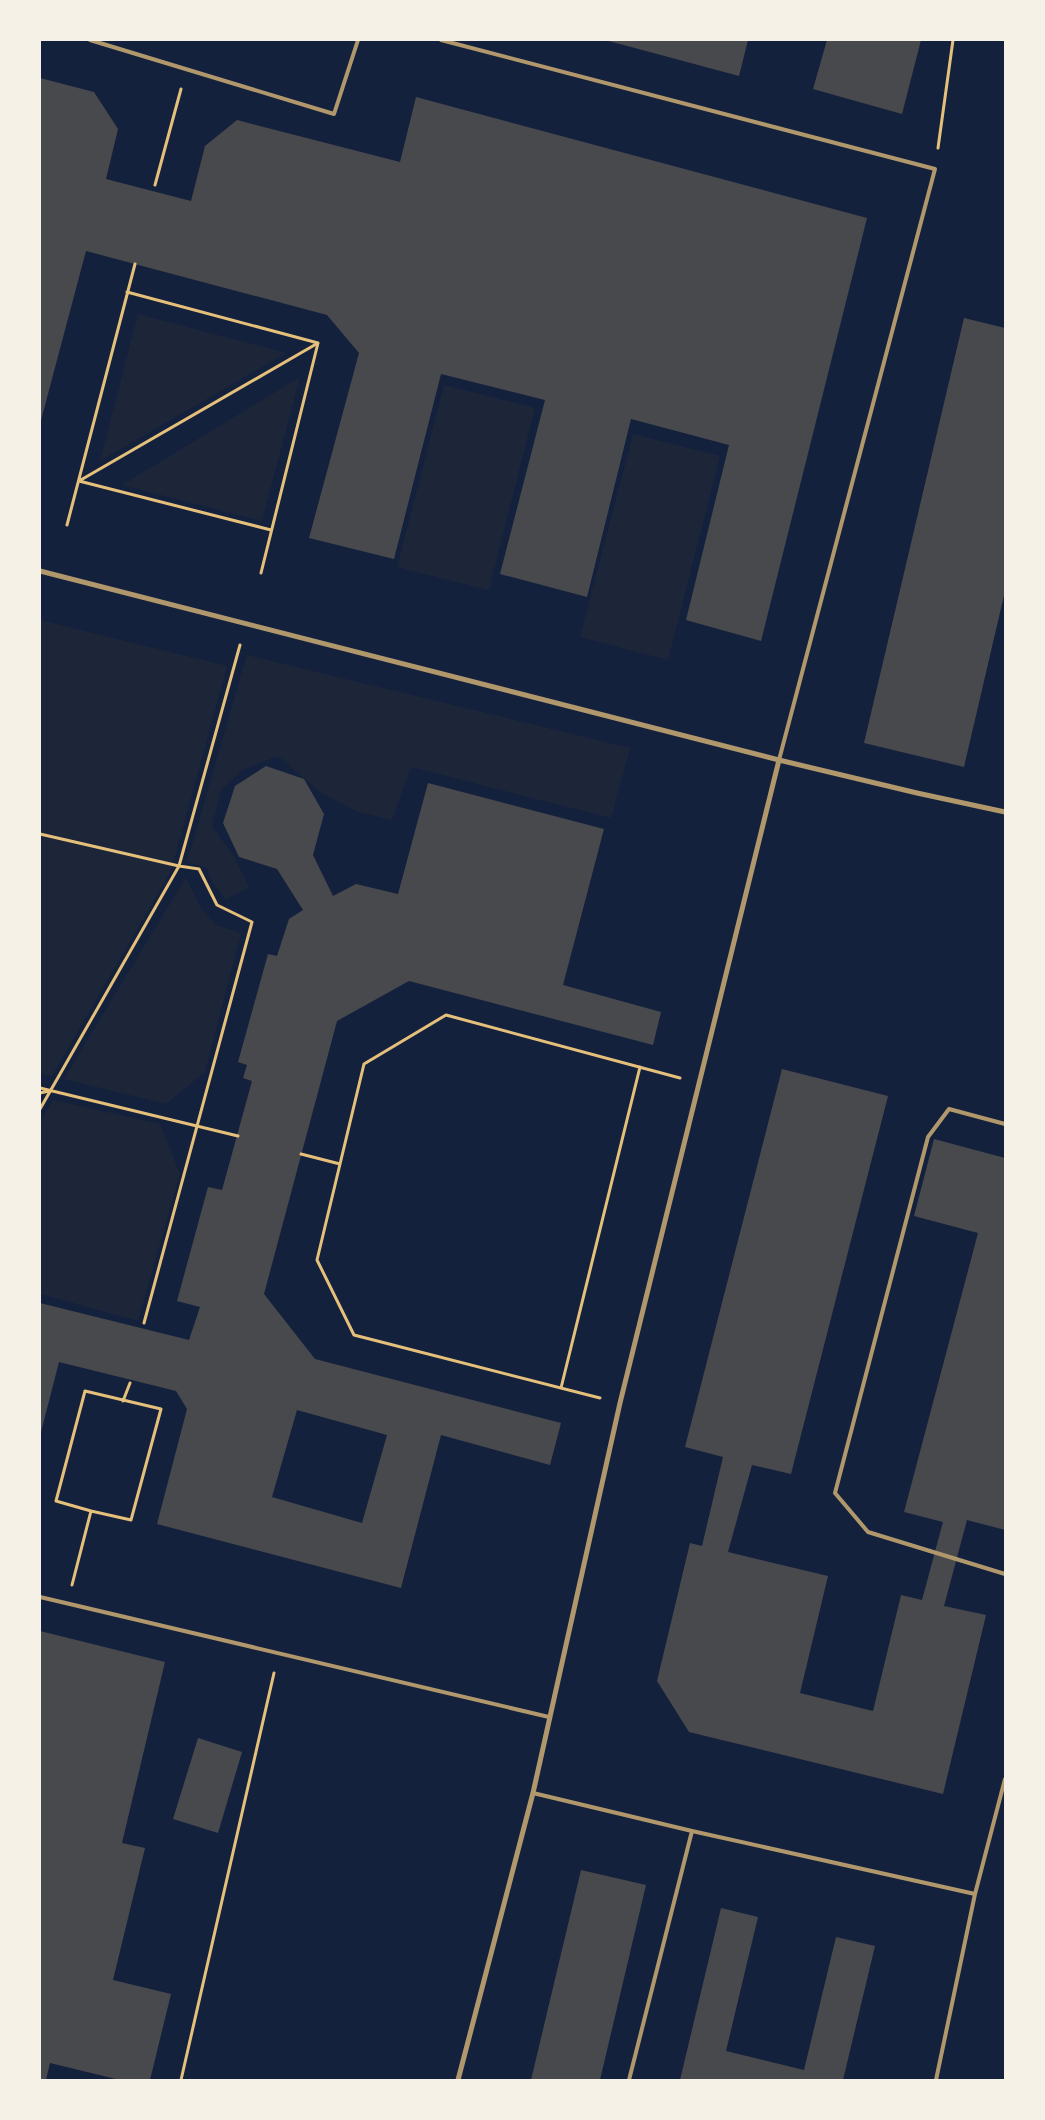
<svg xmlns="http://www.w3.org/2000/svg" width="1045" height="2120" viewBox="0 0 1045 2120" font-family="'DejaVu Sans',sans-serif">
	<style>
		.green { fill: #1d2539 }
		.building { fill: #48494c; fill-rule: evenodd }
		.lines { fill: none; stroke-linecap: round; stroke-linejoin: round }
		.path { stroke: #e5c07b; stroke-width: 3 }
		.service { stroke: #b1986c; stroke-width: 4 }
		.minor { stroke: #b1986c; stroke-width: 5 }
	</style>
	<rect width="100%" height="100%" fill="#14213d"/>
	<!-- green -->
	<path class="green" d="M 138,314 L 286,353 L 100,461 Z
		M 300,377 L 262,521 L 122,485 Z
		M 444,385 L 535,408 L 489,590 L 397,567 Z
		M 633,434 L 720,456 L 668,660 L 580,637 Z
		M 40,620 L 227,666 L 171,871 L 52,1076 L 40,1073 Z
		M 247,655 L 630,748 L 611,818 L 411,767 L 392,820 L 358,812 L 321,793 L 278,756 L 242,770 L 221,790 L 212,826 L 235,858 L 249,887 L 226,900 L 212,882 L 207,868 L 187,862 Z
		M 186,877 L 200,907 L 216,925 L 241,933 L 205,1072 L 166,1104 L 64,1079 Z
		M 53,1100 L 160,1124 L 180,1174 L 138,1321 L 40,1294 L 40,1123 Z"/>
	<!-- building -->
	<path class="building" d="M 605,40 L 748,40 L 739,76 Z
		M 827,40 L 921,40 L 902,114 L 813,89 Z
		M 40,78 L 94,92 L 118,129 L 106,179 L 191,201 L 205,146 L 237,120 L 400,162 L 416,97 L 867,218 L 761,641 L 686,620 L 729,445 L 631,419 L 587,597 L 500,574 L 545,400 L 441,374 L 394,559 L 309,538 L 359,353 L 327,315 L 86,251 L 40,424 Z
		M 964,318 L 1005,328 L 1005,591 L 964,767 L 864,743 Z
		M 266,766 L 304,779 L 324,814 L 313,855 L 333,896 L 356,884 L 398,894 L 428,783 L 604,829 L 563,985 L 661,1012 L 653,1045 L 409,981 L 337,1021 L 264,1294 L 315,1359 L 561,1423 L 550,1465 L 441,1435 L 401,1588 L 157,1524 L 187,1409 L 176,1391 L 59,1362 L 40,1436 L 40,1303 L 189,1340 L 200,1307 L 177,1301 L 208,1187 L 222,1190 L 252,1081 L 243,1078 L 247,1065 L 238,1062 L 268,954 L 277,956 L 289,919 L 303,910 L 277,869 L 239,857 L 223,823 L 235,786 ZM 297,1410 L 387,1435 L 362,1523 L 272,1497 Z
		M 782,1069 L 888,1096 L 791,1474 L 752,1465 L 728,1552 L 828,1576 L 800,1693 L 873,1711 L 901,1595 L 922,1600 L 943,1522 L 904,1512 L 978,1233 L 914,1216 L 934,1139 L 1005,1158 L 1005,1530 L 967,1520 L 944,1606 L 986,1615 L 943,1794 L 689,1732 L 657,1681 L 690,1543 L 702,1546 L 723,1457 L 685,1447 Z
		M 40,1631 L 165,1662 L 122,1843 L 145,1848 L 113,1980 L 171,1994 L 150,2080 L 120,2080 L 50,2063 L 46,2080 L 40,2080 Z
		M 198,1738 L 242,1752 L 218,1833 L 173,1819 Z
		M 581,1870 L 646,1885 L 600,2080 L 531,2080 Z
		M 721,1908 L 758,1917 L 726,2051 L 804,2070 L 836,1937 L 875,1946 L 843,2080 L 680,2080 Z"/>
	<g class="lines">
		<!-- path -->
		<path class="path" d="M 938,148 L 953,40
			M 155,185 L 181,89
			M 127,292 L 318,343 L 261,573
			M 67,525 L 135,264
			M 271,530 L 79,481 L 318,343
			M 40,834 L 179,866 L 199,869 L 217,905 L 252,922 L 144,1323
			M 40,1088 L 238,1136
			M 40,1093 L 49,1091
			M 40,1109 L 179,866 L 240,645
			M 301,1154 L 340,1164
			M 561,1388 L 640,1067
			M 600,1398 L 354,1335 L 317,1260 L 364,1064 L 446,1015 L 680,1078
			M 123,1401 L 130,1383
			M 72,1585 L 91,1511 L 56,1501 L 85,1391 L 161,1409 L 131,1520 L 91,1511
			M 181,2080 L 274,1673"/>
		<!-- service -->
		<path class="service" d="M 90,40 L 334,114 L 358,40
			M 441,40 L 935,169 L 779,760
			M 1005,1124 L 949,1109 L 928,1137 L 835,1493 L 868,1532 L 1005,1574
			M 40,1597 L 549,1717
			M 533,1793 L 692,1831 L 975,1894 L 1005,1779
			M 629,2080 L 692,1831
			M 936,2080 L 975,1894"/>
		<!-- minor -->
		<path class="minor" d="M 40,571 L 779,760 L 917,793 L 1005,812
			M 458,2080 L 533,1793 L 620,1403 L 779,760"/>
	</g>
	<!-- border -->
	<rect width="1045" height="2120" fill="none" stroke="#f6f1e7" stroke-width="82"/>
</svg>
